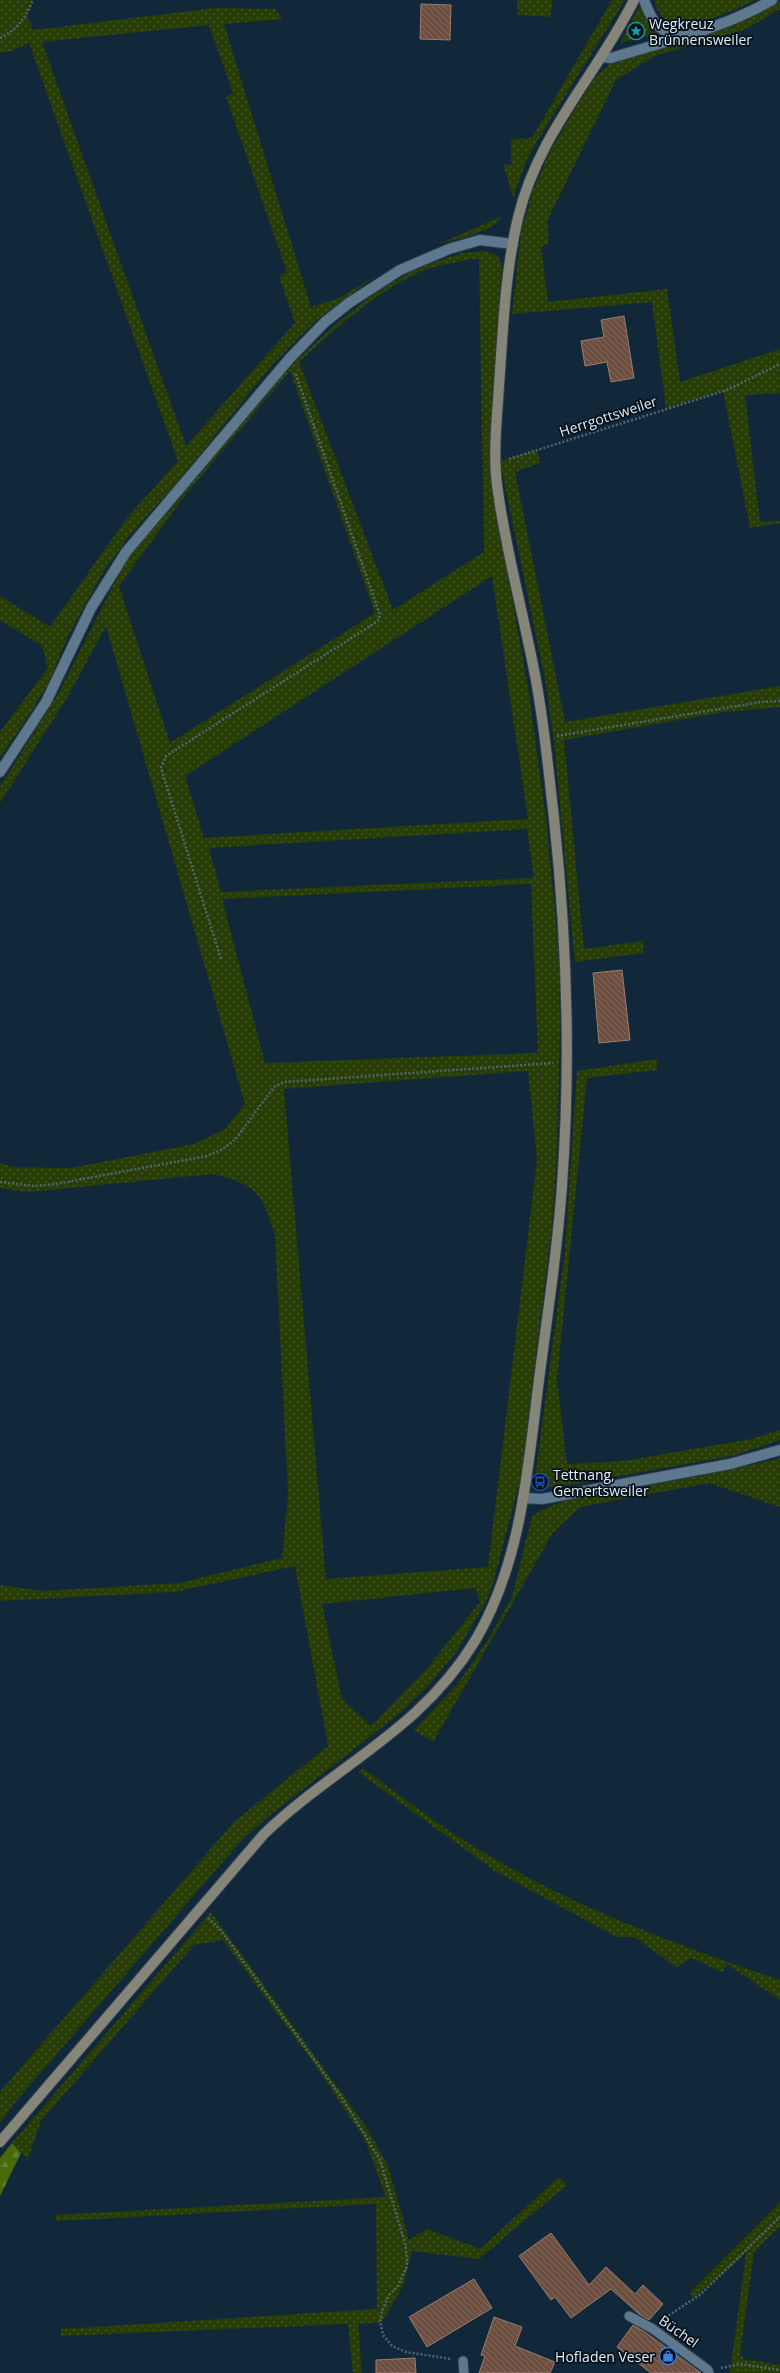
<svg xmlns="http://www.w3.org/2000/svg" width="780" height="2373" viewBox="0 0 780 2373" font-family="'Open Sans',sans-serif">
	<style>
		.grass { fill: url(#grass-dots); fill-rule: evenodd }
		.forest { fill: url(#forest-firs) }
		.building { fill: url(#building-back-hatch); stroke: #9c7c6d }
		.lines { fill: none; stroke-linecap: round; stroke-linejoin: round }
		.lane-casing { stroke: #314151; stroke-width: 11 }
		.street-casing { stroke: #314151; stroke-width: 12 }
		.secondary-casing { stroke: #314151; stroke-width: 12 }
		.path { stroke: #506575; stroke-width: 2.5; stroke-dasharray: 2 2; stroke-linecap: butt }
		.lane { stroke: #5e788e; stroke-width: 9 }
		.street { stroke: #5e788e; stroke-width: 10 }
		.secondary { stroke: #858679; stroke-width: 10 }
		.labels { text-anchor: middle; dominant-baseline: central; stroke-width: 3.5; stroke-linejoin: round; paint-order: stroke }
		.poi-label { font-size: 14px; fill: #dfedf9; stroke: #061018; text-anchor: start }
		.street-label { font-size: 14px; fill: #dfedf9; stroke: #061018 }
	</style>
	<defs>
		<pattern id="grass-dots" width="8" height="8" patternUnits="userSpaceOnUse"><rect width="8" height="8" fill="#283d05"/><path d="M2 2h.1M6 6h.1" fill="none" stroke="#47592a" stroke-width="1.8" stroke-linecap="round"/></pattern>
		<pattern id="forest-firs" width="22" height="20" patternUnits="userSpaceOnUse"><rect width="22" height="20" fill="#486a0a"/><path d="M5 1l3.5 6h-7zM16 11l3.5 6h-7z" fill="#62802e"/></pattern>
		<pattern id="building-back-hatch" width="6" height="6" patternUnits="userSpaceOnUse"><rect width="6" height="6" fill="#6c4f40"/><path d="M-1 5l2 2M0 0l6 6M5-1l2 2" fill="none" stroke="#81695c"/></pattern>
	</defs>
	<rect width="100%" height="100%" fill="#10283a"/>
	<!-- grass -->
	<path class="grass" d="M 0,0 L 33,0 L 27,16 L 33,30 L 216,8 L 275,9 L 282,19 L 224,24 L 311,307 L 339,298 L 377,275 L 315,321 L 272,365 L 184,474 L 130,535 L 103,572 L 67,638 L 49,682 L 28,717 L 0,757 L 0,732 L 48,668 L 42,646 L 0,620 L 0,596 L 50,627 L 127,518 L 178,461 L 29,43 L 12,51 L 0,53 ZM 209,25 L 233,93 L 226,97 L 287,272 L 279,276 L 295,323 L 186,446 L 42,42 Z
		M 517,0 L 553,0 L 550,17 L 518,15 Z
		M 612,0 L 625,0 L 548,123 L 528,157 L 513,197 L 503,163 L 511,166 L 511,139 L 532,138 Z
		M 655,0 L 755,0 C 729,12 662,48 655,0 Z
		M 780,1 L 780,9 L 746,29 L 654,56 L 616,80 L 547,221 L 549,243 L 541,247 L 548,302 L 667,289 L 680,382 L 780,349 L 780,393 L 745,395 L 760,522 L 780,521 L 780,523 L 750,528 L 723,391 L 666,408 L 652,302 L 512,314 L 521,233 L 533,190 L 549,154 L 573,112 L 595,78 L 610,63 L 746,19 Z
		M 640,6 L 656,34 L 620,43 Z
		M 502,216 C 494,232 456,239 439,244 Z
		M 484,251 C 494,253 499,255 502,266 L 491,419 L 490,471 L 529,694 L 546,820 L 558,944 L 560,1021 L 557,1154 L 552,1226 L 521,1477 L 492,1587 L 485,1603 L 457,1651 L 430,1684 L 400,1713 L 264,1820 L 241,1841 L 16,2101 L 0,2123 L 0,2092 L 234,1822 L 328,1746 L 295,1566 L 174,1592 L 0,1601 L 0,1585 L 42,1591 L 180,1583 L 282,1558 L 288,1495 L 275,1235 C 261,1192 258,1185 213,1174 L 28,1192 L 0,1188 L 0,1163 L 12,1167 L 71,1168 L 194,1144 L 225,1129 L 245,1104 L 106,626 L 67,698 L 0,803 L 0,787 L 61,689 L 130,552 L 288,368 L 345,316 L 380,290 L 414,270 L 446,258 L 463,253 ZM 471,259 L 479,259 L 484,552 L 393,610 L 299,362 C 334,330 377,291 420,272 C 436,265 455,263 471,259 ZM 290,371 L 375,613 L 170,743 L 119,586 L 186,494 ZM 492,576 L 528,819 L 204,838 L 185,776 ZM 527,829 L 534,878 L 221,892 L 209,848 ZM 531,884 L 538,1053 L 265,1063 L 222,899 ZM 528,1071 L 537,1160 L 488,1567 L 326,1579 L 284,1089 ZM 475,1588 L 480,1602 L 425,1671 L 371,1726 L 342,1699 L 322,1604 Z
		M 537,450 L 540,463 L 515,472 L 565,722 L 780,686 L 780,707 L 725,712 L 564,740 L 584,949 L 643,941 L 644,953 L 575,962 L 554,741 L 545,679 L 502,472 L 502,461 Z
		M 657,1059 L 657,1070 L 587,1078 L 557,1380 L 567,1464 L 624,1461 L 751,1439 L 780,1430 L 780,1440 L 736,1455 L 570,1485 L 545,1487 L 535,1479 L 565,1250 L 577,1071 Z
		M 780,1458 L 780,1507 L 709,1483 L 580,1507 L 552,1534 L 433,1742 L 414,1730 L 458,1683 L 486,1643 L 512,1597 L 532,1516 C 566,1494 614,1492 652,1485 C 696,1477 738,1469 780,1458 Z
		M 364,1769 C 397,1793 430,1819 465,1841 C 562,1903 672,1943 780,1980 L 780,2000 L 727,1964 L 722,1972 L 692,1958 L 676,1967 L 634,1937 L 617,1937 L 495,1871 L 358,1772 Z
		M 211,1912 L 367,2128 L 388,2166 L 409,2240 L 427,2229 L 480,2249 L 559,2177 L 567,2185 L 479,2259 L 412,2251 L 403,2286 L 382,2322 L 358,2324 L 362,2373 L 353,2373 L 348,2324 L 61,2336 L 61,2329 L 377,2309 L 376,2204 L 57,2221 L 55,2215 L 386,2197 L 365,2140 L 320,2072 L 223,1940 L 194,1945 L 41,2121 L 28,2159 L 12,2143 Z
		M 780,2202 L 780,2226 L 754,2252 L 740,2355 L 744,2359 L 780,2365 L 780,2373 L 730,2373 L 746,2253 L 694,2298 L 689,2293 Z"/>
	<!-- forest -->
	<path class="forest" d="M 12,2143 L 21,2153 L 0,2196 L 0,2158 Z"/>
	<!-- building -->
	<path class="building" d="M 421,4 L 451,5 L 450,40 L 420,39 Z
		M 624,316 L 634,378 L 611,382 L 607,362 L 585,366 L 581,341 L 604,337 L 601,320 Z
		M 622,970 L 630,1040 L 599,1043 L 593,973 Z
		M 551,2233 L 589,2285 L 606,2267 L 635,2294 L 643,2285 L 663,2304 L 649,2320 L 639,2314 L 611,2289 L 571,2318 L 555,2297 L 551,2300 L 519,2256 Z
		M 474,2279 L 492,2308 L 427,2347 L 409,2317 Z
		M 494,2317 L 522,2327 L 515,2346 L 555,2362 L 550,2373 L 479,2373 L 485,2356 L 481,2355 Z
		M 633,2325 L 645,2332 L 701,2373 L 651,2373 L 617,2347 Z
		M 415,2358 L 416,2373 L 376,2373 L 376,2360 Z"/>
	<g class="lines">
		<!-- lane casing -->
		<g class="lane-casing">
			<path id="lane" d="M 629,2316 L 653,2329 L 708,2370 L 709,2373
				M 463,2361 L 464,2373"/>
		</g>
		<!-- street casing -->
		<g class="street-casing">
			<path id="street" d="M 644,0 C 651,19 658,33 680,36
				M 601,57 L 611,58 C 666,41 722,29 772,0
				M 0,772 L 46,702 L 91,608 L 126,552 L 290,358 L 325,322 L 349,303 L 400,270 L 449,249 L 480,240 L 513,244
				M 523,1498 L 542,1499 L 730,1464 L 780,1450"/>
		</g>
		<!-- secondary casing -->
		<g class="secondary-casing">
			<path id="secondary" d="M 0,2142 L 264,1834 C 337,1764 420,1731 475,1641 C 523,1560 528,1463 540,1372 C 548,1310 558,1247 562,1185 C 571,1062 567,940 554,818 C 548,768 544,719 534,670 C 522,608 505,547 497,485 C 493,452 497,418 499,386 C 503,330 505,272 518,218 C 538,133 597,75 634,0"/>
		</g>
		<!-- path -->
		<path class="path" d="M 0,38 C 17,30 26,17 33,0
			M 509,459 L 727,390 L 780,364
			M 557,736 L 761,702 L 780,701
			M 221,959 L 161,768 L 166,756 L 378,621 L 380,615 L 295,372
			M 0,1182 L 35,1186 L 56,1184 L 207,1156 L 221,1150 L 235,1140 L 274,1087 L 284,1082 L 553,1063
			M 208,1918 L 220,1929 L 344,2101 L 380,2160 L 405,2243 L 407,2259 L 407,2266 L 398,2286 L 389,2295 L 382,2311 L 380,2321 L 383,2335 L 392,2346 L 406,2352 L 451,2359
			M 662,2320 L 701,2294 L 780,2217
			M 721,2368 L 740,2364 L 780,2370"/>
		<!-- lane -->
		<use href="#lane" class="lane"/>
		<!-- street -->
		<use href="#street" class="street"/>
		<!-- secondary -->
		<use href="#secondary" class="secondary"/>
	</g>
	<!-- icons -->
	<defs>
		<g id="sight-ring" transform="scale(0.9)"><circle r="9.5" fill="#061018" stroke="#0f9aa8" stroke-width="1.5"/><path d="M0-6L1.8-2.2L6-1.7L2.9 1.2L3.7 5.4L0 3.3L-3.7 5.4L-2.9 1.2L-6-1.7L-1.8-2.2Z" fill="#0f9aa8"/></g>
		<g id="bus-ring" transform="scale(0.9)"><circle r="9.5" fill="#061018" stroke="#1a4fb4" stroke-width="1.5"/><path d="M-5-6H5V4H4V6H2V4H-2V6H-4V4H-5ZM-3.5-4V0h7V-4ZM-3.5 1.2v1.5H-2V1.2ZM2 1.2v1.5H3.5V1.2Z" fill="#1a4fb4"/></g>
		<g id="shop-ring" transform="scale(0.9)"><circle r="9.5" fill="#061018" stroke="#3f7fe0" stroke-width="1.5"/><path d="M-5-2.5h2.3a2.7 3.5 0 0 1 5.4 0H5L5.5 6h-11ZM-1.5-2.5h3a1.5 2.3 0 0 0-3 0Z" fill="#3f7fe0"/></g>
	</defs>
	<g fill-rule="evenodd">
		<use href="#sight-ring" x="636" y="31"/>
		<use href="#bus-ring" x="540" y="1482"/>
		<use href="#shop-ring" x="668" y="2356"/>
	</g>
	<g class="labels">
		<!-- poi labels -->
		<g class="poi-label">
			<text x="649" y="23">Wegkreuz<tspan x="649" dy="16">Brünnensweiler</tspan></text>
			<text x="553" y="1474">Tettnang,<tspan x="553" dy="16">Gemertsweiler</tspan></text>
			<text x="655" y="2356" text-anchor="end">Hofladen Veser</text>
		</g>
		<!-- street labels -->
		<g class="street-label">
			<text transform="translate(608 416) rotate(-18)">Herrgottsweiler</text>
			<text transform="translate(679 2331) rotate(35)">Büchel</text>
		</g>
	</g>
</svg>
